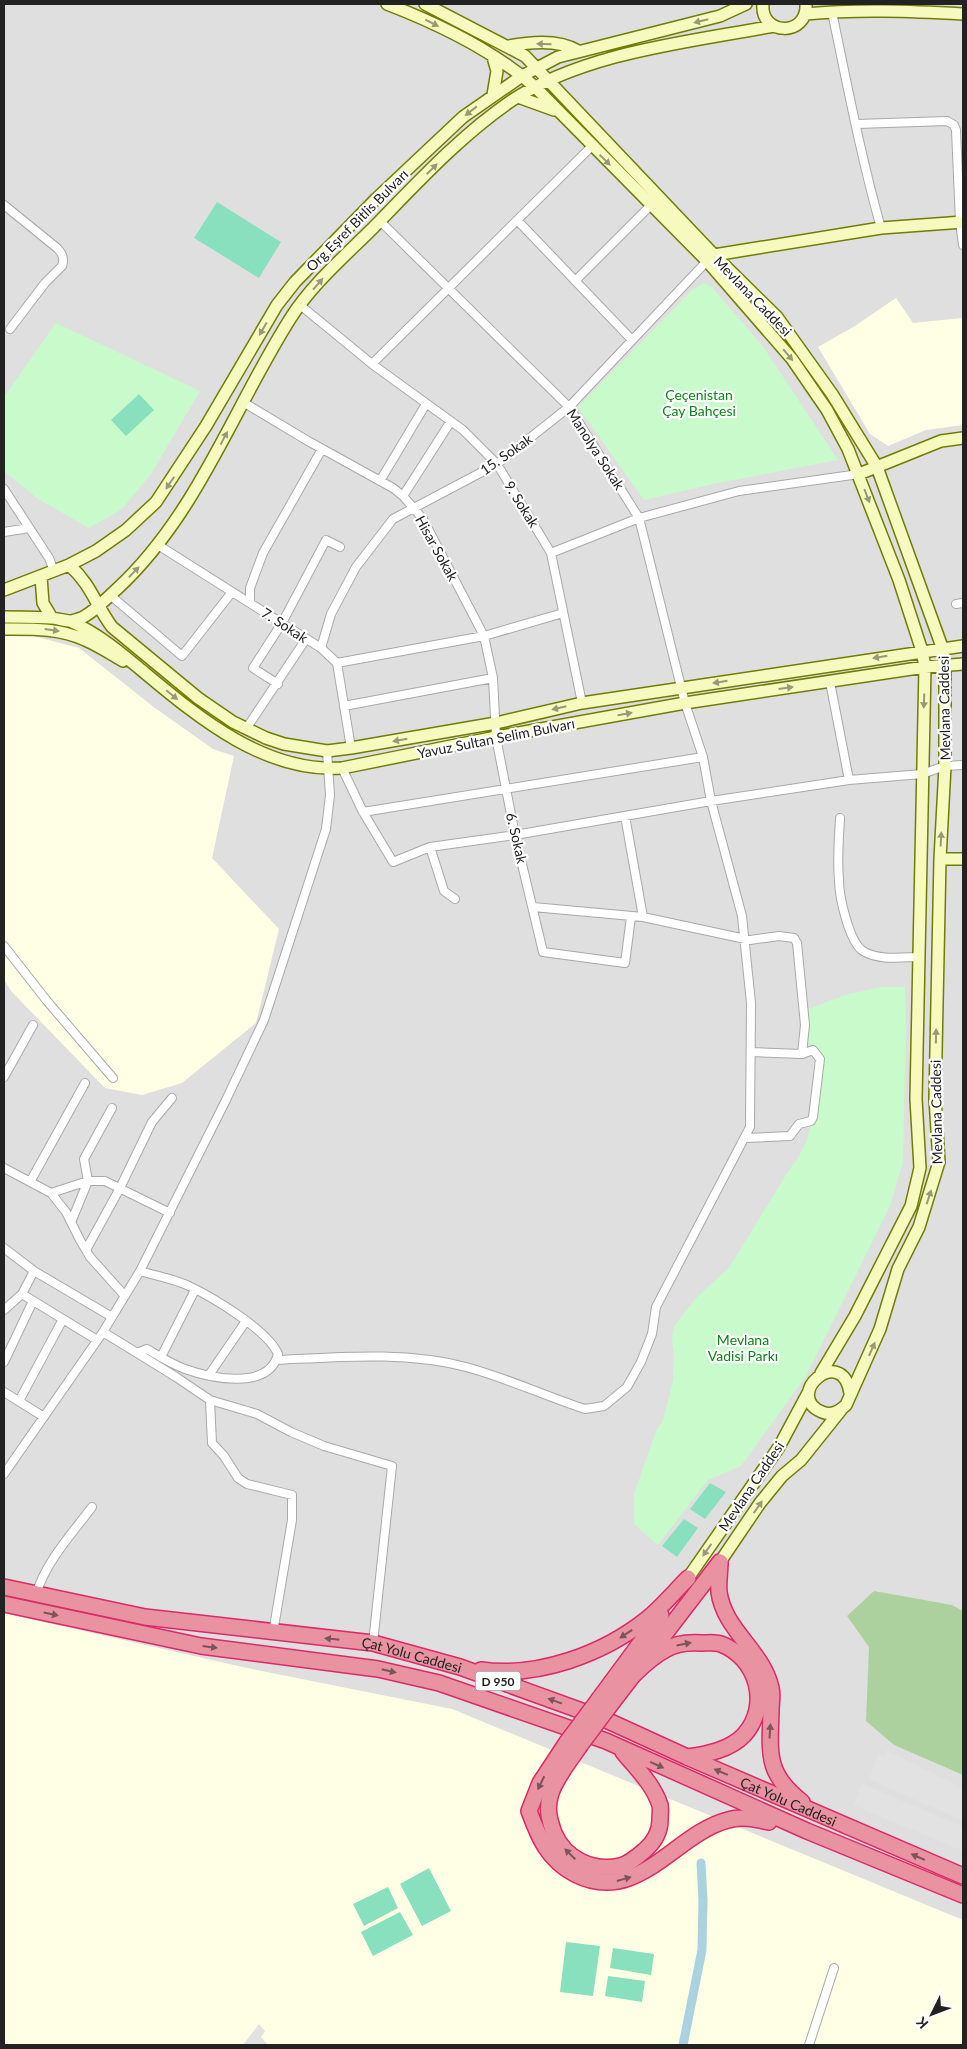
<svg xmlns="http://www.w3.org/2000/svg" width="967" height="2049" viewBox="0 0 967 2049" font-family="Lato,sans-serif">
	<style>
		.residential { fill: #e0dfdf }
		.education { fill: #ffffe5 }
		.forest { fill: #add19e }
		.park { fill: #c8facc }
		.pitch { fill: #88e0be }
		.parking { fill: #e2e2e2 }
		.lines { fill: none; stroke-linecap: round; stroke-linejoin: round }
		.canal { stroke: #aad3df; stroke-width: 9 }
		.street-casing { stroke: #a9a9a9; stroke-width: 10 }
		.secondary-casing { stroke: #707d05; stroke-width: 14 }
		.highway-casing { stroke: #dc2a67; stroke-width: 18 }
		.street { stroke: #fff; stroke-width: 8 }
		.secondary { stroke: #f7fabf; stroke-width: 11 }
		.highway { stroke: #e892a2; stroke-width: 15 }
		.highway-bridge-casing { stroke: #dc2a67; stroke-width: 18; stroke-linecap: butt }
		.highway-bridge { stroke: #e892a2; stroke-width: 15 }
		.oneway { fill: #979978 }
		.oneway2 { fill: #7b545c }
		.labels { text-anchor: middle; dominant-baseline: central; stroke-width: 4.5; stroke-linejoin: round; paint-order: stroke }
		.shield { fill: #fff; stroke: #646464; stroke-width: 1 }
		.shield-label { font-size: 12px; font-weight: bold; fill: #222 }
		.street-label { font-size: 14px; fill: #222; stroke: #fff }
		.park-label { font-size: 14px; fill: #0c8416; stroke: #fff }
	</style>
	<rect width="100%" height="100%" fill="#f2efe9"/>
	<!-- residential -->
	<path class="residential" d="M 4,4 L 963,4 L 963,2045 L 4,2045 Z"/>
	<!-- education -->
	<path class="education" d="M 896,298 L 913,323 L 962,318 L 963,425 L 926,430 L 888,446 L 870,434 L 818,347 L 855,326 Z
		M 30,635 L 79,648 L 155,708 L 213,749 L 234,756 L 212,858 L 279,929 L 256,1023 L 182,1083 L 142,1095 L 105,1088 L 12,992 L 4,980 L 4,636 Z
		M 4,1613 L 247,1668 L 452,1709 L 963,1920 L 963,2045 L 4,2045 Z"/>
	<!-- forest -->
	<path class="forest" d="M 874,1591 L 952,1605 L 963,1611 L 963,1775 L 894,1745 L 866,1721 L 869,1647 L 847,1616 Z"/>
	<!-- park -->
	<path class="park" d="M 703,283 L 711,286 L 764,348 L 838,460 L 713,484 L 644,500 L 578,407 L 691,291 Z
		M 56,323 L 200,391 L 151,474 L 122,509 L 89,528 L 38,499 L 4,471 L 4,397 Z
		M 881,987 L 905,987 L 906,1023 L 903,1162 L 890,1206 L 806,1376 L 741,1466 L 708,1480 L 658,1545 L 634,1524 L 634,1494 L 656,1431 L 663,1420 L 673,1381 L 674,1354 L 672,1338 L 675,1325 L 697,1297 L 729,1268 L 789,1170 C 817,1138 816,1094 820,1054 L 812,1044 L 803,1045 L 803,1011 L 845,995 Z"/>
	<!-- pitch -->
	<path class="pitch" d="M 217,202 L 281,242 L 259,278 L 194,238 Z
		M 139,394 L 154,410 L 126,436 L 111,420 Z
		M 710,1483 L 726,1492 L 705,1519 L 690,1509 Z
		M 684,1519 L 698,1528 L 677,1557 L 662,1546 Z
		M 429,1868 L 451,1911 L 422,1926 L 400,1884 Z
		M 388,1887 L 398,1908 L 364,1926 L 353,1904 Z
		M 400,1912 L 413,1935 L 373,1956 L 361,1932 Z
		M 566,1942 L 600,1946 L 593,1996 L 560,1992 Z
		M 613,1948 L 654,1954 L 651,1975 L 610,1968 Z
		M 608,1976 L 645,1981 L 642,2002 L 605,1996 Z"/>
	<!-- parking -->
	<path class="parking" d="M 886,1750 L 963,1788 L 963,1821 L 869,1779 L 878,1754 L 884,1757 Z
		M 862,1784 L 963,1827 L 963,1851 L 853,1805 Z
		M 259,2024 L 265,2031 L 261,2037 L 268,2045 L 243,2045 Z"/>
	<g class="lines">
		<!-- canal -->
		<path class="canal" d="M 683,2045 L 702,1950 L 703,1900 L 701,1863"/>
		<!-- street casing -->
		<g class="street-casing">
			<path id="street" d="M 832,12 C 847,84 861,157 881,228
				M 857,124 L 947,121 L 954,125 L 956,130 L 960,222 L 963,245
				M 4,205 L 57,248 C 62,253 65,258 62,266 L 45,283 L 10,329
				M 517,220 L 632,340
				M 575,281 L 651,205
				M 300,305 L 372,364 L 463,430 L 497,464 L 551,553 L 582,703
				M 372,364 L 592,146
				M 243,402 L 308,441 L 393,488 L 403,496 L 423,519 L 484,636 L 493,678 L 496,737 L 515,835 L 543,952 L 625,963 L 631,917
				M 380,481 L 426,404
				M 4,489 L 49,558 L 54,571
				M 403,496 L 451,421
				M 4,532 L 29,528
				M 158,545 L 321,648 L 337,663 L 351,748
				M 551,553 L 639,518 L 739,491 L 859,474
				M 110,595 L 182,656 L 232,592
				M 250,603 L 250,588 L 263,553 L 322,449
				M 956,604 L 963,603
				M 321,648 L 331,614 L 356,567 L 393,519 L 497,464 L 569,407 L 707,261
				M 337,663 L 484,636 L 563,613
				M 830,682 L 849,780
				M 278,684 L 253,668 L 282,623 L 326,540 L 340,547
				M 344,706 L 493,678
				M 246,729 L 306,639
				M 342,768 L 363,812 L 393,862 L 430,847 L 515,835 L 711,801 L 849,780 L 922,774 L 945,766 L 963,765
				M 363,812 L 703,757
				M 625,816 L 643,917
				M 840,818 C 839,838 837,859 839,880 C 839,896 849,942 863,951 C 879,961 903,957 920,957
				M 430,847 L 444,891 L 455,899
				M 533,907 L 643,917 L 750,940 L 779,936 L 794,938 L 797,943 L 805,1025 L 802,1054
				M 4,946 L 47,1001 L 113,1078
				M 4,1077 L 33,1025
				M 745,1138 L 790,1136 L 799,1124 L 811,1121 L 813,1117 L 820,1059 L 813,1050 L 802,1054 L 751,1052
				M 4,1168 L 51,1193 L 66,1212 L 80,1240 L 90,1257 L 125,1296
				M 30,1182 L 85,1083
				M 51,1193 L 88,1181 L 105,1181 L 170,1213
				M 72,1220 L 88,1181 L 84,1159 L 112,1108
				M 4,1248 L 34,1271 L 112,1317
				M 86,1250 L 120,1188 L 152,1122 L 172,1098
				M 22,1294 L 97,1340
				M 4,1310 L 22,1294 L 34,1271
				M 103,1332 L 176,1377 L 210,1400 L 212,1443 L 224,1456 L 238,1478 L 247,1484 L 292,1495 L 292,1520 L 273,1633
				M 137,1353 L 147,1349 C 159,1356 171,1364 185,1369 C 210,1378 269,1391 278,1354 C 268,1330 212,1297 189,1286 C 174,1279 156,1276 140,1271
				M 161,1357 L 195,1290
				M 276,1360 C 339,1357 405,1351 466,1367 C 507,1378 545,1396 585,1409 L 604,1406 L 627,1387 L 641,1362 L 652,1334 L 656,1307 L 750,1127 L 751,1003 L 742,916 L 711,801 L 703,757 L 685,703 L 639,518 L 569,407 L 380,221
				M 4,1362 L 33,1301
				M 209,1375 L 246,1321
				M 4,1392 L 44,1417
				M 210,1400 L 257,1414 L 291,1432 L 324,1446 L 392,1466 L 373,1643
				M 19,1401 L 63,1319
				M 4,1474 L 103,1332 L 140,1271 L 225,1102 L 264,1020 L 326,829 L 330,795 L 327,751
				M 36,1594 C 47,1560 71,1535 92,1507
				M 809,2045 L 834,1968"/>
		</g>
		<!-- secondary casing -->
		<g class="secondary-casing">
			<path id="secondary" d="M 387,4 C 439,24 493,50 535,87 L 707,261 L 792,359 L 827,410 L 848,449 L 899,580 L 922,651 L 925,667 L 916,1099 L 920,1168 L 911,1206 L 855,1316 L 821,1373
				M 425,4 L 525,56 L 714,255 L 777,317 L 832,394 L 877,467 L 942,647 L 945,665 L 945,766 L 940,859 L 935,1099 L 939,1162 L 919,1227 L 898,1269 L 880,1329 L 846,1405 C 839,1412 831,1416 822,1412 C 782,1395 842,1343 850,1393
				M 763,4 C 760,36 808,37 806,4
				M 805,14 C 858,9 910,11 963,14
				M 509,46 C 530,42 559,39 578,51
				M 493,57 L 497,71 L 493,95
				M 518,97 L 554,110
				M 711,258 L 714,255 L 881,228 L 963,222
				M 859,474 L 941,441 L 963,438
				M 69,565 L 96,551 L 126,530 L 156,502 L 206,426 L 277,305 L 295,282 L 376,199 L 463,117 L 522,76 L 558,57 L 720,16 L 746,4
				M 41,577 L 43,603 L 52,618
				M 4,590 L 69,565 C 91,584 95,604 112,627 L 198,698 L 233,722 L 266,738 L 284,744 L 327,751 L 351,748 L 496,723 L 582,703 L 963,646
				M 4,617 C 19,617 35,617 50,618 C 57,618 64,621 71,621 C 75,620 82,618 85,616 C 97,609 107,598 117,589 C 197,515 233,409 290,319 C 312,284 345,256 374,227 C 417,183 460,136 511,101 C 585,52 689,42 774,26
				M 70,621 C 99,634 121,653 145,673 C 200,719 266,773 342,768 L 496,737 L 685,703 L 925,667 L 963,664
				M 4,629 C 32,629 59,628 85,640 C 99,646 111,654 123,661
				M 940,859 L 963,859
				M 720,1562 L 760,1503 L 782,1476 L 801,1460 L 841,1410
				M 688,1578 L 779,1447 L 809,1391"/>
		</g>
		<!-- highway casing -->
		<g class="highway-casing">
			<g id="highway">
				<path d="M 720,1562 C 720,1571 718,1582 719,1592 C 724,1630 763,1651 771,1688 C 773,1695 771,1703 771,1710 C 770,1753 765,1773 802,1802"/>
				<path id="s1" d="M 4,1587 L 145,1617 L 373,1643 L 460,1667 L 604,1719 L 687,1757 L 963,1876"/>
				<path d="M 4,1604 L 201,1646 L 378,1669 L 439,1683 L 606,1741 L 807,1831 L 963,1895"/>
				<path d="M 481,1670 C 538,1678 603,1654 647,1619 C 662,1607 675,1591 688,1578"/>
				<path d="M 629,1679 C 640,1669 651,1657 665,1650 C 676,1643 689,1642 702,1643 C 708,1643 715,1642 721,1644 C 757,1658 771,1705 744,1735 C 730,1750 707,1754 688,1757"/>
				<path d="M 599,1699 L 661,1615"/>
				<path d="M 608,1708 L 720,1562"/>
				<path d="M 567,1742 L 540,1783 L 529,1811 C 539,1838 548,1860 575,1874 C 638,1906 674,1834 728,1820 C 742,1816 755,1819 769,1822"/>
				<path d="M 579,1747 C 569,1762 557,1776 551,1793 C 546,1808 549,1819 554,1833 C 565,1859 593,1872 620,1866 C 629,1864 638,1856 645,1850 C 654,1842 660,1832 660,1820 C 660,1815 661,1810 660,1805 C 653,1784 637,1769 623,1752"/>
			</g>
		</g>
		<!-- street -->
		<use href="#street" class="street"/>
		<!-- secondary -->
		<use href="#secondary" class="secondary"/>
		<!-- highway -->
		<use href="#highway" class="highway"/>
		<!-- highway-bridge casing -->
		<g class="highway-bridge-casing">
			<path id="highway-bridge" d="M 567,1742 L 599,1699
				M 579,1747 L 608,1708"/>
		</g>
		<!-- highway-bridge -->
		<use href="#highway-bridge" class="highway-bridge"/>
	</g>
	<!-- one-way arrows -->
	<defs><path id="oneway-solid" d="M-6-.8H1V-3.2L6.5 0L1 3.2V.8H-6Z" transform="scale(1.25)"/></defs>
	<g class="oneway">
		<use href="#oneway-solid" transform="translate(701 21) rotate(166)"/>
		<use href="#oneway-solid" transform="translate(432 23) rotate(27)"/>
		<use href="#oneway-solid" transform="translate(544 44) rotate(-179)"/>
		<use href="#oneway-solid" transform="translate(471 111) rotate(142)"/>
		<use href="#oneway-solid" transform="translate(605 160) rotate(44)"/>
		<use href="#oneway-solid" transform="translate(432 169) rotate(-45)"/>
		<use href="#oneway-solid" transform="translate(318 284) rotate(-49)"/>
		<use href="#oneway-solid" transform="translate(263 329) rotate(120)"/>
		<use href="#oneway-solid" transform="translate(788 355) rotate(50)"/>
		<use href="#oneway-solid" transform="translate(224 438) rotate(-62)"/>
		<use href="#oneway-solid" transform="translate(170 483) rotate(124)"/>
		<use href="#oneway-solid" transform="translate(867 496) rotate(69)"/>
		<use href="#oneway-solid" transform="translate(134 572) rotate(-46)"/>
		<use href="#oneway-solid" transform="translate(52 630) rotate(8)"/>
		<use href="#oneway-solid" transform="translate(880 657) rotate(171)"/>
		<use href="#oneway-solid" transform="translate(720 682) rotate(171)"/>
		<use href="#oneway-solid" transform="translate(786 688) rotate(-8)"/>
		<use href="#oneway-solid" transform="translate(172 695) rotate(39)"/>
		<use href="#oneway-solid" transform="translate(924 701) rotate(92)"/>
		<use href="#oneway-solid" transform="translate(559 708) rotate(167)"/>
		<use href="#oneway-solid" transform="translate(625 714) rotate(-10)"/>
		<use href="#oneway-solid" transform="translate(400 740) rotate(170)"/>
		<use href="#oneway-solid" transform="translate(941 839) rotate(-87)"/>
		<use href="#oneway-solid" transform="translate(936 1036) rotate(-89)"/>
		<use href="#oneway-solid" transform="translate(929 1197) rotate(-72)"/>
		<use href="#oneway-solid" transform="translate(872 1349) rotate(-66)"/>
		<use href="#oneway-solid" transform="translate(758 1507) rotate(-55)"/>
		<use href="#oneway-solid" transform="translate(707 1550) rotate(125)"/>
	</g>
	<g class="oneway2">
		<use href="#oneway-solid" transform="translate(51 1614) rotate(12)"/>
		<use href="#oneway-solid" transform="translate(626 1634) rotate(147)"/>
		<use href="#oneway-solid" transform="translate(332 1639) rotate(-174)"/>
		<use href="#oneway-solid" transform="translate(684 1644) rotate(-11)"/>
		<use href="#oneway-solid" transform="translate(210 1647) rotate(7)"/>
		<use href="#oneway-solid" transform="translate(389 1671) rotate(13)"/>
		<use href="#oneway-solid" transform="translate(555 1701) rotate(-160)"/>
		<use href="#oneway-solid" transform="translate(770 1731) rotate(-86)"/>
		<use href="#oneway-solid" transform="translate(657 1765) rotate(24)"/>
		<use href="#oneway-solid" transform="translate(721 1772) rotate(-157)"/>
		<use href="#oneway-solid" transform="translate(541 1783) rotate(116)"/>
		<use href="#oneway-solid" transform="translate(570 1854) rotate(-135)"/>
		<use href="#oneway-solid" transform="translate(918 1857) rotate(-157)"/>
		<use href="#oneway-solid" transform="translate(624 1879) rotate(-16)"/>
	</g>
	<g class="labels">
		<!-- shield labels -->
		<rect class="shield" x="475.5" y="1671.5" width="45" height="19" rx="4"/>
		<g class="shield-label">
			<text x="498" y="1681">D 950</text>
		</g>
		<!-- street labels -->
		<g class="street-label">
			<text transform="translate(357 220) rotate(-45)">Org Eşref Bitlis Bulvarı</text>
			<text transform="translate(753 296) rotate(46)">Mevlana Caddesi</text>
			<text transform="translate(596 449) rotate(57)">Manolya Sokak</text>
			<text transform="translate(506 454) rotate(-35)">15. Sokak</text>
			<text transform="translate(522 504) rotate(58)">9. Sokak</text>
			<text transform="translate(437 548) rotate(61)">Hisar Sokak</text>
			<text transform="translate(285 625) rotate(33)">7. Sokak</text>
			<text transform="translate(944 708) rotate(-91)">Mevlana Caddesi</text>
			<text transform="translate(496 738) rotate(-11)">Yavuz Sultan Selim Bulvarı</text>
			<text transform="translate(517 838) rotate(77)">6. Sokak</text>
			<text transform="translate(936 1112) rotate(-91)">Mevlana Caddesi</text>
			<text transform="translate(751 1486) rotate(-56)">Mevlana Caddesi</text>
			<text stroke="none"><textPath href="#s1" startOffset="414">Çat Yolu Caddesi</textPath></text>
			<text stroke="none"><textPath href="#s1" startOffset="819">Çat Yolu Caddesi</textPath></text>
		</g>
		<!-- park labels -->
		<g class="park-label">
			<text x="699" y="394">Çeçenistan<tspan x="699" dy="16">Çay Bahçesi</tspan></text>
			<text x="743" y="1339">Mevlana<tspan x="743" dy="16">Vadisi Parkı</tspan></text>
		</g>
	</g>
	<!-- border -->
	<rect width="967" height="2049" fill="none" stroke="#222222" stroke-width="10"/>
	<!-- north arrow -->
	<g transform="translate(932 2014) rotate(228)" stroke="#ffffff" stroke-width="4" paint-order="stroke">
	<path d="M0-4L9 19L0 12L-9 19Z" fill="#222222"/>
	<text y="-8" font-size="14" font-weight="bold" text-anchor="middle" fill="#222222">K</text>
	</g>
</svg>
